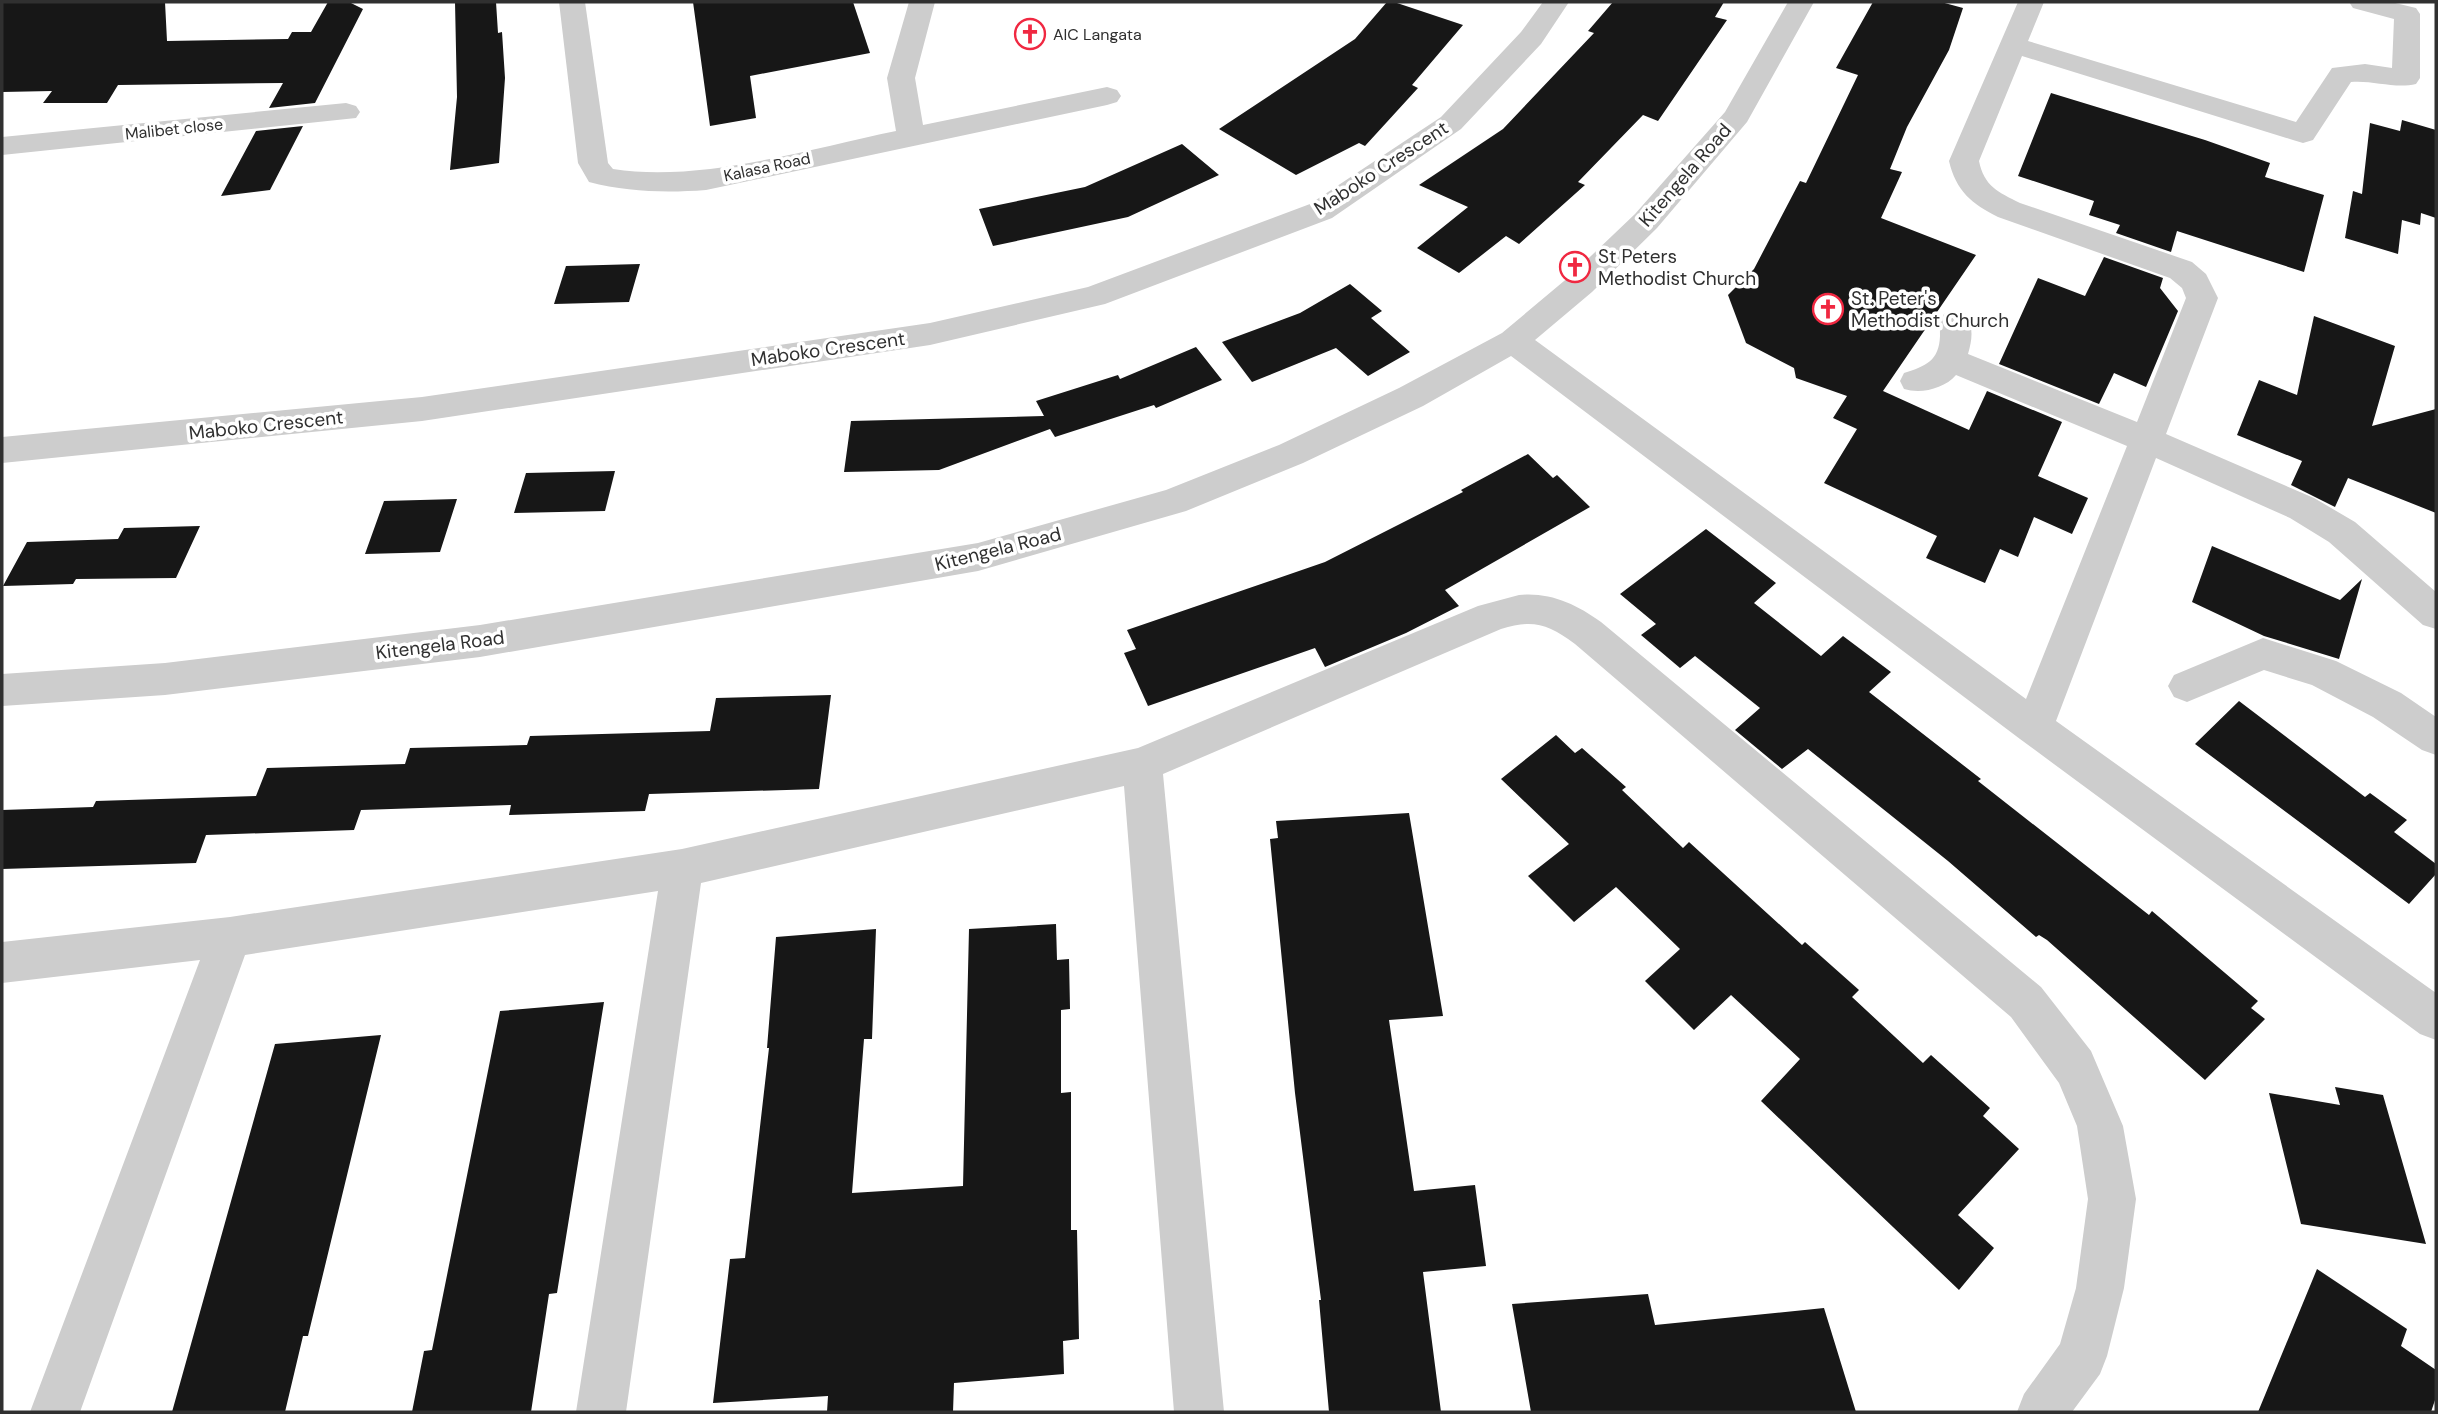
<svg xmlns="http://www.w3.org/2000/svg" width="2438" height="1414" viewBox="0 0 2438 1414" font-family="'DM Sans',sans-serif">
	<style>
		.building { fill: #171717 }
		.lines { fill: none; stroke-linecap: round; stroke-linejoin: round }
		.minor { fill: #cdcdcd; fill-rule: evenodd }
		.labels { text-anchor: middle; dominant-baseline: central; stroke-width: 7; stroke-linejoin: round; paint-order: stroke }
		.far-poi-label { font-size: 16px; fill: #303030; stroke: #fff; text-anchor: start }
		.far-street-label { font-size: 16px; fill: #303030; stroke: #fff }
		.street-label { font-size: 19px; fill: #303030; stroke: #fff }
		.poi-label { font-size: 19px; fill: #303030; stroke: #fff; text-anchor: start }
	</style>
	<rect width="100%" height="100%" fill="#fff"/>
	<!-- building -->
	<path class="building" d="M 2,2 L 165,2 L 167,41 L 288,39 L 292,32 L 311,32 L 328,2 L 349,2 L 363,9 L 315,103 L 269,108 L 283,83 L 118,85 L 107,103 L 43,103 L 52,91 L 2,92 Z
		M 455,2 L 496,2 L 498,33 L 502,32 L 505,78 L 499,163 L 450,170 L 457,97 Z
		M 693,2 L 853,2 L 870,53 L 750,76 L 756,118 L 710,126 Z
		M 1387,2 L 1394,2 L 1463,25 L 1412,85 L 1418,88 L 1365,146 L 1359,143 L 1296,175 L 1219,129 L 1355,39 Z
		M 1613,2 L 1724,2 L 1715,17 L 1727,20 L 1658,121 L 1643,115 L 1578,182 L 1585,185 L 1519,244 L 1506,236 L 1459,273 L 1417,248 L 1468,207 L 1419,185 L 1503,129 L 1594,33 L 1588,31 Z
		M 1873,2 L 1941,2 L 1963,8 L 1949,50 L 1907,127 L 1890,169 L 1902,172 L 1881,218 L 1976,255 L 1883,391 L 1969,430 L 1987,391 L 2062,422 L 2038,476 L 2088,498 L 2072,534 L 2034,517 L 2018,557 L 2000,549 L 1985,583 L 1926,558 L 1937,536 L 1824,483 L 1857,429 L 1833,418 L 1847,396 L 1796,378 L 1794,368 L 1746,343 L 1728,295 L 1754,269 L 1800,181 L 1806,183 L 1858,75 L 1836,68 Z
		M 2051,93 L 2205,140 L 2270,163 L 2265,177 L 2324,195 L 2304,272 L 2177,231 L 2171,252 L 2116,233 L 2120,225 L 2089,215 L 2094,201 L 2018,176 Z
		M 2402,120 L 2436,130 L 2436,218 L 2421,213 L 2420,225 L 2402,220 L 2398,254 L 2345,238 L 2353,191 L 2362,194 L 2370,123 L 2400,131 Z
		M 303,126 L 270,190 L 221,196 L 256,131 Z
		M 1182,144 L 1219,175 L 1128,217 L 993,246 L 979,209 L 1085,187 Z
		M 2104,257 L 2163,278 L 2160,288 L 2178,311 L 2146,387 L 2114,373 L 2099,404 L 1999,364 L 2038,278 L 2085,296 Z
		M 640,264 L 629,302 L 554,304 L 566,266 Z
		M 1350,284 L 1382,311 L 1371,318 L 1410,352 L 1368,376 L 1336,348 L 1252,382 L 1222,342 L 1300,313 Z
		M 2314,316 L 2395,346 L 2372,426 L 2436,409 L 2436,513 L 2348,478 L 2335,507 L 2291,485 L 2302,461 L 2237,435 L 2259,380 L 2297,395 Z
		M 1196,347 L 1222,380 L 1156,408 L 1154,405 L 1055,437 L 1050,429 L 939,470 L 844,472 L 851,421 L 1044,416 L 1036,401 L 1118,375 L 1120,379 Z
		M 1528,454 L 1553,478 L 1557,475 L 1590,507 L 1445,590 L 1459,606 L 1406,633 L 1325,667 L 1315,648 L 1148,706 L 1124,653 L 1136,649 L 1127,630 L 1325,562 L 1463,492 L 1461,490 Z
		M 615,471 L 605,511 L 514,513 L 526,473 Z
		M 457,499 L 440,552 L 365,554 L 384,501 Z
		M 200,526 L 176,578 L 76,579 L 73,584 L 3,586 L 27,542 L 118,539 L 124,528 Z
		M 1706,529 L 1776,583 L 1754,603 L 1821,656 L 1843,636 L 1891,672 L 1869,692 L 1981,779 L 1978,781 L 2149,915 L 2152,911 L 2258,1001 L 2251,1008 L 2265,1019 L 2205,1080 L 2047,940 L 2039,935 L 2036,937 L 1948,861 L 1808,749 L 1782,769 L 1735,730 L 1760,708 L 1695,656 L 1680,668 L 1641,635 L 1656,624 L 1620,594 Z
		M 2212,546 L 2340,600 L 2362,579 L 2339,659 L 2264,636 L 2192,602 Z
		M 831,695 L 819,789 L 649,794 L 645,811 L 509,815 L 511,805 L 361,810 L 354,830 L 206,835 L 196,863 L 2,869 L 2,810 L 93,807 L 96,801 L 256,796 L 267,768 L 405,764 L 410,748 L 527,745 L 530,736 L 710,731 L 716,698 Z
		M 2239,701 L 2365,797 L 2370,793 L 2407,820 L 2394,832 L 2436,864 L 2436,874 L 2409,904 L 2195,744 Z
		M 1556,735 L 1575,753 L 1582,748 L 1626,787 L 1622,790 L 1683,848 L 1689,842 L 1802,945 L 1805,942 L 1859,990 L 1852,997 L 1923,1063 L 1931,1055 L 1990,1108 L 1983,1116 L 2019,1149 L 1958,1215 L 1994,1248 L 1959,1290 L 1761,1101 L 1800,1059 L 1731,995 L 1694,1030 L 1645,981 L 1680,949 L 1616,887 L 1574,922 L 1528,876 L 1569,844 L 1501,779 Z
		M 1409,813 L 1443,1016 L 1389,1020 L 1414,1191 L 1475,1185 L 1486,1266 L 1423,1272 L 1441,1412 L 1329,1412 L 1319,1300 L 1321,1300 L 1295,1093 L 1270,839 L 1278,838 L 1276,821 Z
		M 1056,924 L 1057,960 L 1069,959 L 1070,1009 L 1061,1010 L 1061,1093 L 1071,1092 L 1071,1230 L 1077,1230 L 1079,1339 L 1063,1341 L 1064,1374 L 954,1383 L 953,1412 L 827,1412 L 828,1396 L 713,1403 L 730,1259 L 745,1258 L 769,1048 L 767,1048 L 776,937 L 876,929 L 872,1039 L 864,1039 L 852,1193 L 963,1186 L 969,929 Z
		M 604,1002 L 557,1293 L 549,1294 L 531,1412 L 412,1412 L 424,1351 L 432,1350 L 500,1011 Z
		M 381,1035 L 308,1336 L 303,1336 L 285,1412 L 172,1412 L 275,1044 Z
		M 2335,1087 L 2383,1095 L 2426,1244 L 2301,1224 L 2269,1093 L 2340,1105 Z
		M 2317,1269 L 2407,1329 L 2401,1346 L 2436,1370 L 2436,1397 L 2431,1412 L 2258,1412 Z
		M 1648,1294 L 1655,1325 L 1824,1308 L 1856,1412 L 1531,1412 L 1512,1304 Z"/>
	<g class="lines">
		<!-- minor -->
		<path class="minor" d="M 559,2 L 585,2 L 608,163 L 613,169 C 701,183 808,149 896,131 L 887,78 L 909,2 L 935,2 L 915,78 L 923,125 L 1107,87 L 1117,90 L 1121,96 L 1117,102 L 1107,105 L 706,190 C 666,193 628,192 589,182 L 578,163 Z
			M 1543,2 L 1569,2 L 1541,44 L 1461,129 L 1332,218 L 1105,304 L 930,345 L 422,421 L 2,463 L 2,437 L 422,397 L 930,323 L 1088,287 L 1310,204 L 1441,117 L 1521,32 Z
			M 1788,2 L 1814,2 L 1747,122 L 1657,228 L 1592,292 L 1535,340 L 2026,699 L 2127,446 L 1956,375 C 1944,389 1921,394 1904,389 L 1900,381 L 1904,373 C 1926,366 1939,361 1940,336 C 1940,326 1939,322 1944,314 L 1955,311 L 1966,314 C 1974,328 1972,340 1968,354 L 2137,422 L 2186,298 L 2182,288 L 2170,278 L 1998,217 C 1972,204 1956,191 1949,161 L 2018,2 L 2044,2 L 2028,41 L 2296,122 L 2332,68 L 2365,64 L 2392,68 L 2394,19 L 2353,8 L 2349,2 L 2391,2 L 2416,8 L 2420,14 L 2420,78 L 2416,84 C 2395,89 2372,80 2351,82 L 2313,140 L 2303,143 L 2293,140 L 2022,56 L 1979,161 C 1984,186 1998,192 2020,203 L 2192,262 L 2206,274 L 2218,298 L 2166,434 L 2314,498 L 2355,522 L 2436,592 L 2436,629 L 2423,625 L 2329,542 L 2290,518 L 2156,458 L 2056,721 L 2436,993 L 2436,1040 L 2420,1034 L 2020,739 L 1511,356 L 1423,406 L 1303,463 L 1186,511 L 978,571 L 480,657 L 165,695 L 2,706 L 2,674 L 165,663 L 480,625 L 978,543 L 1166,490 L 1279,445 L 1399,388 L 1502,333 L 1570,276 L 1635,214 L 1725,112 Z
			M 346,103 L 356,106 L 360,112 L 356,118 L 2,155 L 2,137 Z
			M 1519,595 C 1550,592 1576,604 1601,622 L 2041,987 L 2091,1051 L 2123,1126 L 2136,1199 L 2124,1288 L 2107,1356 L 2100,1374 L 2072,1412 L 2017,1412 L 2024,1394 L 2060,1344 L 2076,1288 L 2088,1199 L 2077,1126 L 2059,1083 L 2011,1017 L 1575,644 C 1548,624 1533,619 1501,629 L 1163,774 L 1224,1412 L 1174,1412 L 1124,786 L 701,883 L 626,1412 L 576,1412 L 658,891 L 245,955 L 80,1412 L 30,1412 L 200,960 L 2,983 L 2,942 L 230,917 L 682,849 L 1138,748 L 1478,606 Z
			M 2263,638 L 2336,661 L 2401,693 L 2436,717 L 2436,755 L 2422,750 L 2373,717 L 2312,685 L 2264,670 L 2187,702 L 2174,697 L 2168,686 L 2174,675 Z"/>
	</g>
	<!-- icons -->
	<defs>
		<g id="church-ring" transform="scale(1.575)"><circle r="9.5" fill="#fff" stroke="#f02841" stroke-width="1.5"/><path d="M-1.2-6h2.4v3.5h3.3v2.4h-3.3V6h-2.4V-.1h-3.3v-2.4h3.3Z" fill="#f02841"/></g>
	</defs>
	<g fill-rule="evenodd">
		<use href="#church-ring" x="1030" y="34"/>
		<use href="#church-ring" x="1575" y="267"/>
		<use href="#church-ring" x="1828" y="309"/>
	</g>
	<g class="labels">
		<!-- far-poi labels -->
		<g class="far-poi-label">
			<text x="1053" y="34">AIC Langata</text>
		</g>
		<!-- far-street labels -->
		<g class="far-street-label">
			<text transform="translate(174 129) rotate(-6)">Malibet close</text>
			<text transform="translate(767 167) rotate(-12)">Kalasa Road</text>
		</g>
		<!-- street labels -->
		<g class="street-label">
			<text transform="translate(1381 168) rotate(-33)">Maboko Crescent</text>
			<text transform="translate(1685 175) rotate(-49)">Kitengela Road</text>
			<text transform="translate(828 349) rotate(-8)">Maboko Crescent</text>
			<text transform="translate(266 425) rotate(-6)">Maboko Crescent</text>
			<text transform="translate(998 549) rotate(-14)">Kitengela Road</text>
			<text transform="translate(440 645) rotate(-7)">Kitengela Road</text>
		</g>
		<!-- poi labels -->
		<g class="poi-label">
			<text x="1598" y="256">St Peters<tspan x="1598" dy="22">Methodist Church</tspan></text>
			<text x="1851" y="298">St. Peter's<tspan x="1851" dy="22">Methodist Church</tspan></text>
		</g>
	</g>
	<!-- border -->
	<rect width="2438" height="1414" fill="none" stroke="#303030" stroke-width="7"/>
</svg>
